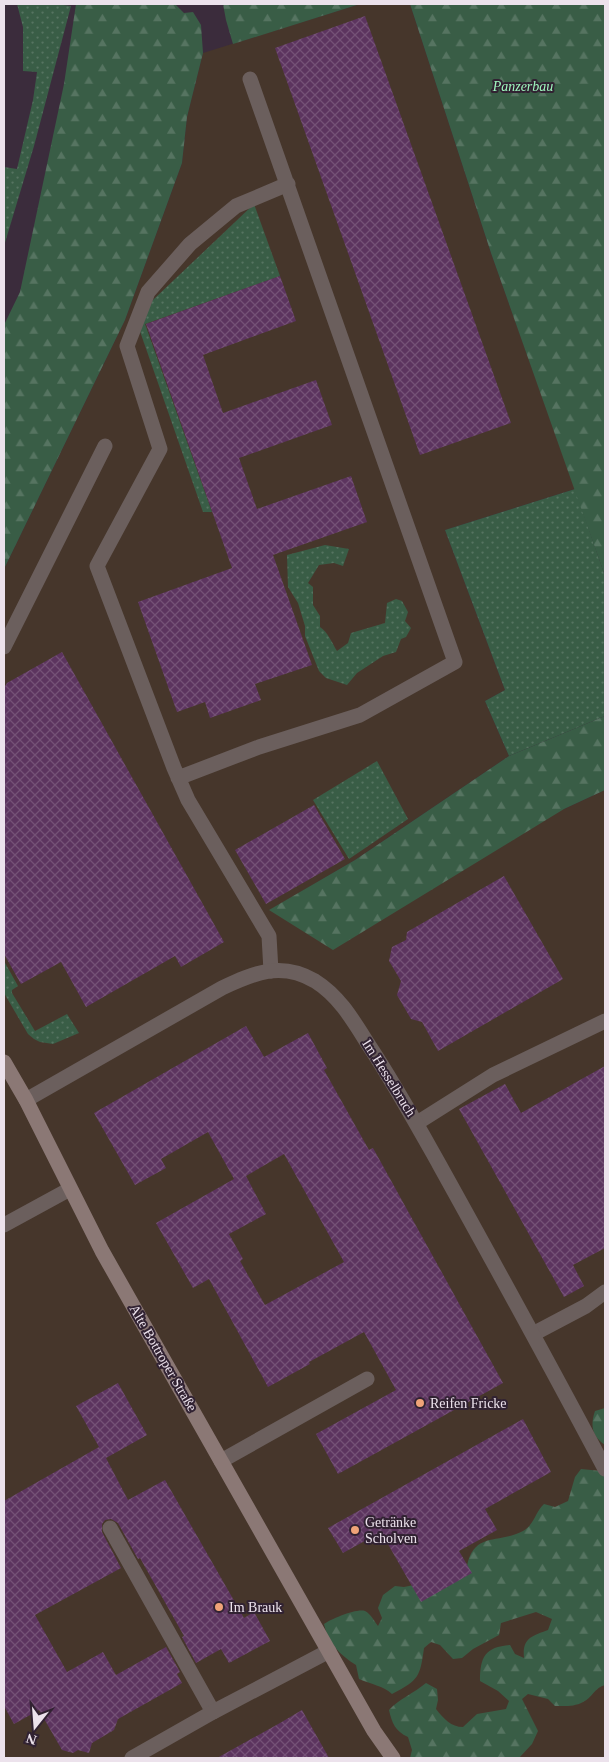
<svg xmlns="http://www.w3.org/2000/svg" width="609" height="1762" viewBox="0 0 609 1762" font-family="Georgia,serif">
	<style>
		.commercial { fill: #46362b }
		.grass { fill: url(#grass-dots) }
		.forest { fill: url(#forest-firs) }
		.building { fill: url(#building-cross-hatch); fill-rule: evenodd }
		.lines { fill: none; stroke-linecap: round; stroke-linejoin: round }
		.lane { stroke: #6b5f5d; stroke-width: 15 }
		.street { stroke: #6b5f5d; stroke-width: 15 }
		.secondary { stroke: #8b7875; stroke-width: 15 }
		.poi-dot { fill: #efa378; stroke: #312232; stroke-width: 2 }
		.labels { text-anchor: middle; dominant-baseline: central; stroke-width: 4; stroke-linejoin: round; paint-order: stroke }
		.park-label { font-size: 14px; font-style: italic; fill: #9ff7be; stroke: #312232 }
		.street-label { font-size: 14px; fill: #ece2ec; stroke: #312232 }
		.poi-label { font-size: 14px; fill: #ece2ec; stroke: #312232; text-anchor: start }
	</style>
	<defs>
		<pattern id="grass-dots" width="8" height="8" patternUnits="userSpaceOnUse" patternTransform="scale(1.25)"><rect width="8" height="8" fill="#395d46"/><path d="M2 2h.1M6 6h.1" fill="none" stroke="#567461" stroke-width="1.8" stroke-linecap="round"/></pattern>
		<pattern id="forest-firs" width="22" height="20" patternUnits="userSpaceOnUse" patternTransform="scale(1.25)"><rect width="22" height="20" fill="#395d46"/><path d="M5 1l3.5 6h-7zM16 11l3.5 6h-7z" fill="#567461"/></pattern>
		<pattern id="building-cross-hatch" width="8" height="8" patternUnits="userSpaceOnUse" patternTransform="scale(1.25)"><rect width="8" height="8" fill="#5c345f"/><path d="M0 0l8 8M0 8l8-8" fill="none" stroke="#745176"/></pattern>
	</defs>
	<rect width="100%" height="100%" fill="#3b2c3c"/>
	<!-- commercial -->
	<path class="commercial" d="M 360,4 L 410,4 L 491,253 L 575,489 L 445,530 L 505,690 L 485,701 L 509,756 L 355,860 L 270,910 L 564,809 L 605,790 L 605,1758 L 4,1758 L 4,569 L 125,320 L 182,163 L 187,117 L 203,53 Z"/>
	<!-- grass -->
	<path class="grass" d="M 17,4 L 56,4 L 71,6 L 34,146 L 4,246 L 4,167 L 17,169 L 33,100 L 37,72 L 23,71 L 23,27 Z
		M 254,204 L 280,276 L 145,324 L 212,512 L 203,512 L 135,317 Z
		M 575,489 L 605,576 L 605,716 L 509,756 L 485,701 L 505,690 L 445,530 Z
		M 325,545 L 349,549 L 343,566 L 334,563 L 319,565 L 308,583 L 313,587 L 313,605 L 320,616 L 320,627 C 328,632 332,643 337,651 L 348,643 L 351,633 L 385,623 L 387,603 L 396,599 L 402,601 L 408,612 L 405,621 L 411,628 L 406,637 L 401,639 L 396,652 L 383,656 L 357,673 L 347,685 L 326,678 L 319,671 L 305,636 L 305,626 L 298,603 L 288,587 L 287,555 Z
		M 377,761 L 408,819 L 349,859 L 313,800 Z
		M 4,961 L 18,986 L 12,990 L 12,993 L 35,1031 L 67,1014 L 79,1033 L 53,1044 L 40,1042 L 34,1039 L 28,1034 L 4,993 Z"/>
	<!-- forest -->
	<path class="forest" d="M 76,4 L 175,4 L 184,13 L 193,12 L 201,25 L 203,53 L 187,117 L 182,163 L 125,320 L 4,569 L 4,325 L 20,292 L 64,84 Z
		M 223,4 L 360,4 L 233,44 L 226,20 Z
		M 410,4 L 605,4 L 605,576 L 491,253 Z
		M 605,716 L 605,790 L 564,809 L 333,950 L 269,910 L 355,860 L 509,756 Z
		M 605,1408 L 605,1445 C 592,1436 590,1426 595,1411 Z
		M 581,1469 L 601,1471 L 605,1470 L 605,1685 C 595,1687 592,1698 583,1702 C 574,1707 564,1706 555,1706 L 548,1699 L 528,1694 L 522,1699 L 538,1731 L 532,1744 L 519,1758 L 410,1758 L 412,1750 L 408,1737 C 395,1731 392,1723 389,1710 C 399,1699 414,1693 426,1683 L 437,1689 L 438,1700 L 436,1709 C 444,1719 451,1727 463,1727 L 477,1714 L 506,1709 L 509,1701 L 498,1691 L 480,1681 C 480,1657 485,1647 510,1645 L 515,1654 L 524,1658 C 522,1638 532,1636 548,1630 L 552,1619 L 536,1612 L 501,1623 L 499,1635 L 473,1649 L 462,1658 L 453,1659 L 440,1645 L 431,1642 L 424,1648 C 420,1677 419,1680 392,1694 C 384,1686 370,1684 359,1679 L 356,1665 C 340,1655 328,1643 324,1624 C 331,1619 357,1608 365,1611 C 371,1614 374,1621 378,1626 L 382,1618 L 378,1608 L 383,1595 L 395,1586 L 404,1587 L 424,1583 L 467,1566 C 474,1531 499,1544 523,1531 C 535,1524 535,1512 544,1504 L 555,1507 L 568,1501 L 575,1477 Z"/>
	<!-- building -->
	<path class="building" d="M 365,16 L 511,423 L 420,455 L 275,48 Z
		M 280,276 L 296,321 L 203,355 L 223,413 L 316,380 L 332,425 L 239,458 L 257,509 L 351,476 L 367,522 L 273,555 L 312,665 L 255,684 L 261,700 L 210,718 L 205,702 L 177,712 L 138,602 L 232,568 L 146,324 Z
		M 62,652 L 224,942 L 181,967 L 175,956 L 86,1007 L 61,962 L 21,984 L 4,954 L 4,688 L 7,683 Z
		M 314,805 L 345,859 L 266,904 L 235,850 Z
		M 504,876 L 563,979 L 438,1051 L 422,1022 L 411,1019 L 397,995 L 401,981 L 389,961 L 392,947 L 406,940 L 407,932 Z
		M 246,1026 L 264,1057 L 308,1033 L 327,1068 L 324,1070 L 369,1150 L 373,1148 L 503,1383 L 338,1474 L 316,1434 L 396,1390 L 364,1332 L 309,1362 L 310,1364 L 268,1387 L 209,1279 L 193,1288 L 156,1223 L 234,1179 L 208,1132 L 161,1159 L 166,1168 L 135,1185 L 94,1113 ZM 284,1154 L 344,1262 L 265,1305 L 240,1261 L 243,1259 L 229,1234 L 266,1214 L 246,1176 Z
		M 605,1066 L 605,1248 L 573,1265 L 584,1286 L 564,1297 L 459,1109 L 505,1084 L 521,1113 Z
		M 118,1383 L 147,1435 L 106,1458 L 128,1500 L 165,1480 L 244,1618 L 254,1612 L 270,1641 L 229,1663 L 221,1649 L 196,1663 L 182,1637 L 184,1636 L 140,1558 L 138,1559 L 118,1523 L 111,1519 L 105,1520 L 102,1524 L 102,1532 L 121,1568 L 35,1615 L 67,1672 L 103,1652 L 116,1675 L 166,1647 L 180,1672 L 177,1674 L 182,1683 L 118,1719 L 114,1730 L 92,1743 L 89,1753 L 78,1750 L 73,1753 L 62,1750 L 39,1710 L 14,1724 L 4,1706 L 4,1501 L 99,1447 L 76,1406 Z
		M 523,1419 L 551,1472 L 485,1509 L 497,1530 L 459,1551 L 472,1573 L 421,1602 L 381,1532 L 343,1553 L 328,1528 Z
		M 302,1710 L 329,1758 L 217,1758 L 280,1723 Z"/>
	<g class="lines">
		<!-- lane -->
		<path class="lane" d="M 4,647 L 105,446
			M 178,778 L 259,747 L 360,715 L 455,662 L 250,79
			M 271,971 L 269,936 L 188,800 L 174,768 L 97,566 L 160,449 L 127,346 L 148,292 L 190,244 L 236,206 L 288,184
			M 417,1123 L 493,1075 L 605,1021
			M 4,1225 L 70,1189
			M 533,1334 L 586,1306 L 605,1292
			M 221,1461 L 367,1379
			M 110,1528 L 213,1712"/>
		<!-- street -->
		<path class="street" d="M 26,1100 L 222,988 C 254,973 281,961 315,981 C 339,996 353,1020 368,1044 C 394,1083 416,1123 439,1164 C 495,1265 551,1367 605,1469
			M 132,1758 L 213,1712 L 329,1651"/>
		<!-- secondary -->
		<path class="secondary" d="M 4,1062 L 26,1100 L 102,1251 L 374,1731 L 393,1758"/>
	</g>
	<!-- markers -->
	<g class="poi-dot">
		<circle cx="420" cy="1403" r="5"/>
		<circle cx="355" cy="1530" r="5"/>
		<circle cx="219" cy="1607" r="5"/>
	</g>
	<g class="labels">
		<!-- park labels -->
		<g class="park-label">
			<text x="523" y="86">Panzerbau</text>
		</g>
		<!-- street labels -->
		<g class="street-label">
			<text transform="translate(389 1078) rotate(58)">Im Hesselbruch</text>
			<text transform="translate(163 1358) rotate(60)">Alte Bottroper Straße</text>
		</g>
		<!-- poi labels -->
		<g class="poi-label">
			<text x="430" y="1403">Reifen Fricke</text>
			<text x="365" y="1522">Getränke<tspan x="365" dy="16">Scholven</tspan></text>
			<text x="229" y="1607">Im Brauk</text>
		</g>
	</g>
	<!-- border -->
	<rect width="609" height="1762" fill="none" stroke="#ece2ec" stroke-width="10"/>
	<!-- north arrow -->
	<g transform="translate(35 1727) rotate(197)" stroke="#312232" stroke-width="4" paint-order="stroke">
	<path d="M0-4L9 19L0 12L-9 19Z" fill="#ece2ec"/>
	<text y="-8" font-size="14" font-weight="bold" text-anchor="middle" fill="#ece2ec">N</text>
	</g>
</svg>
